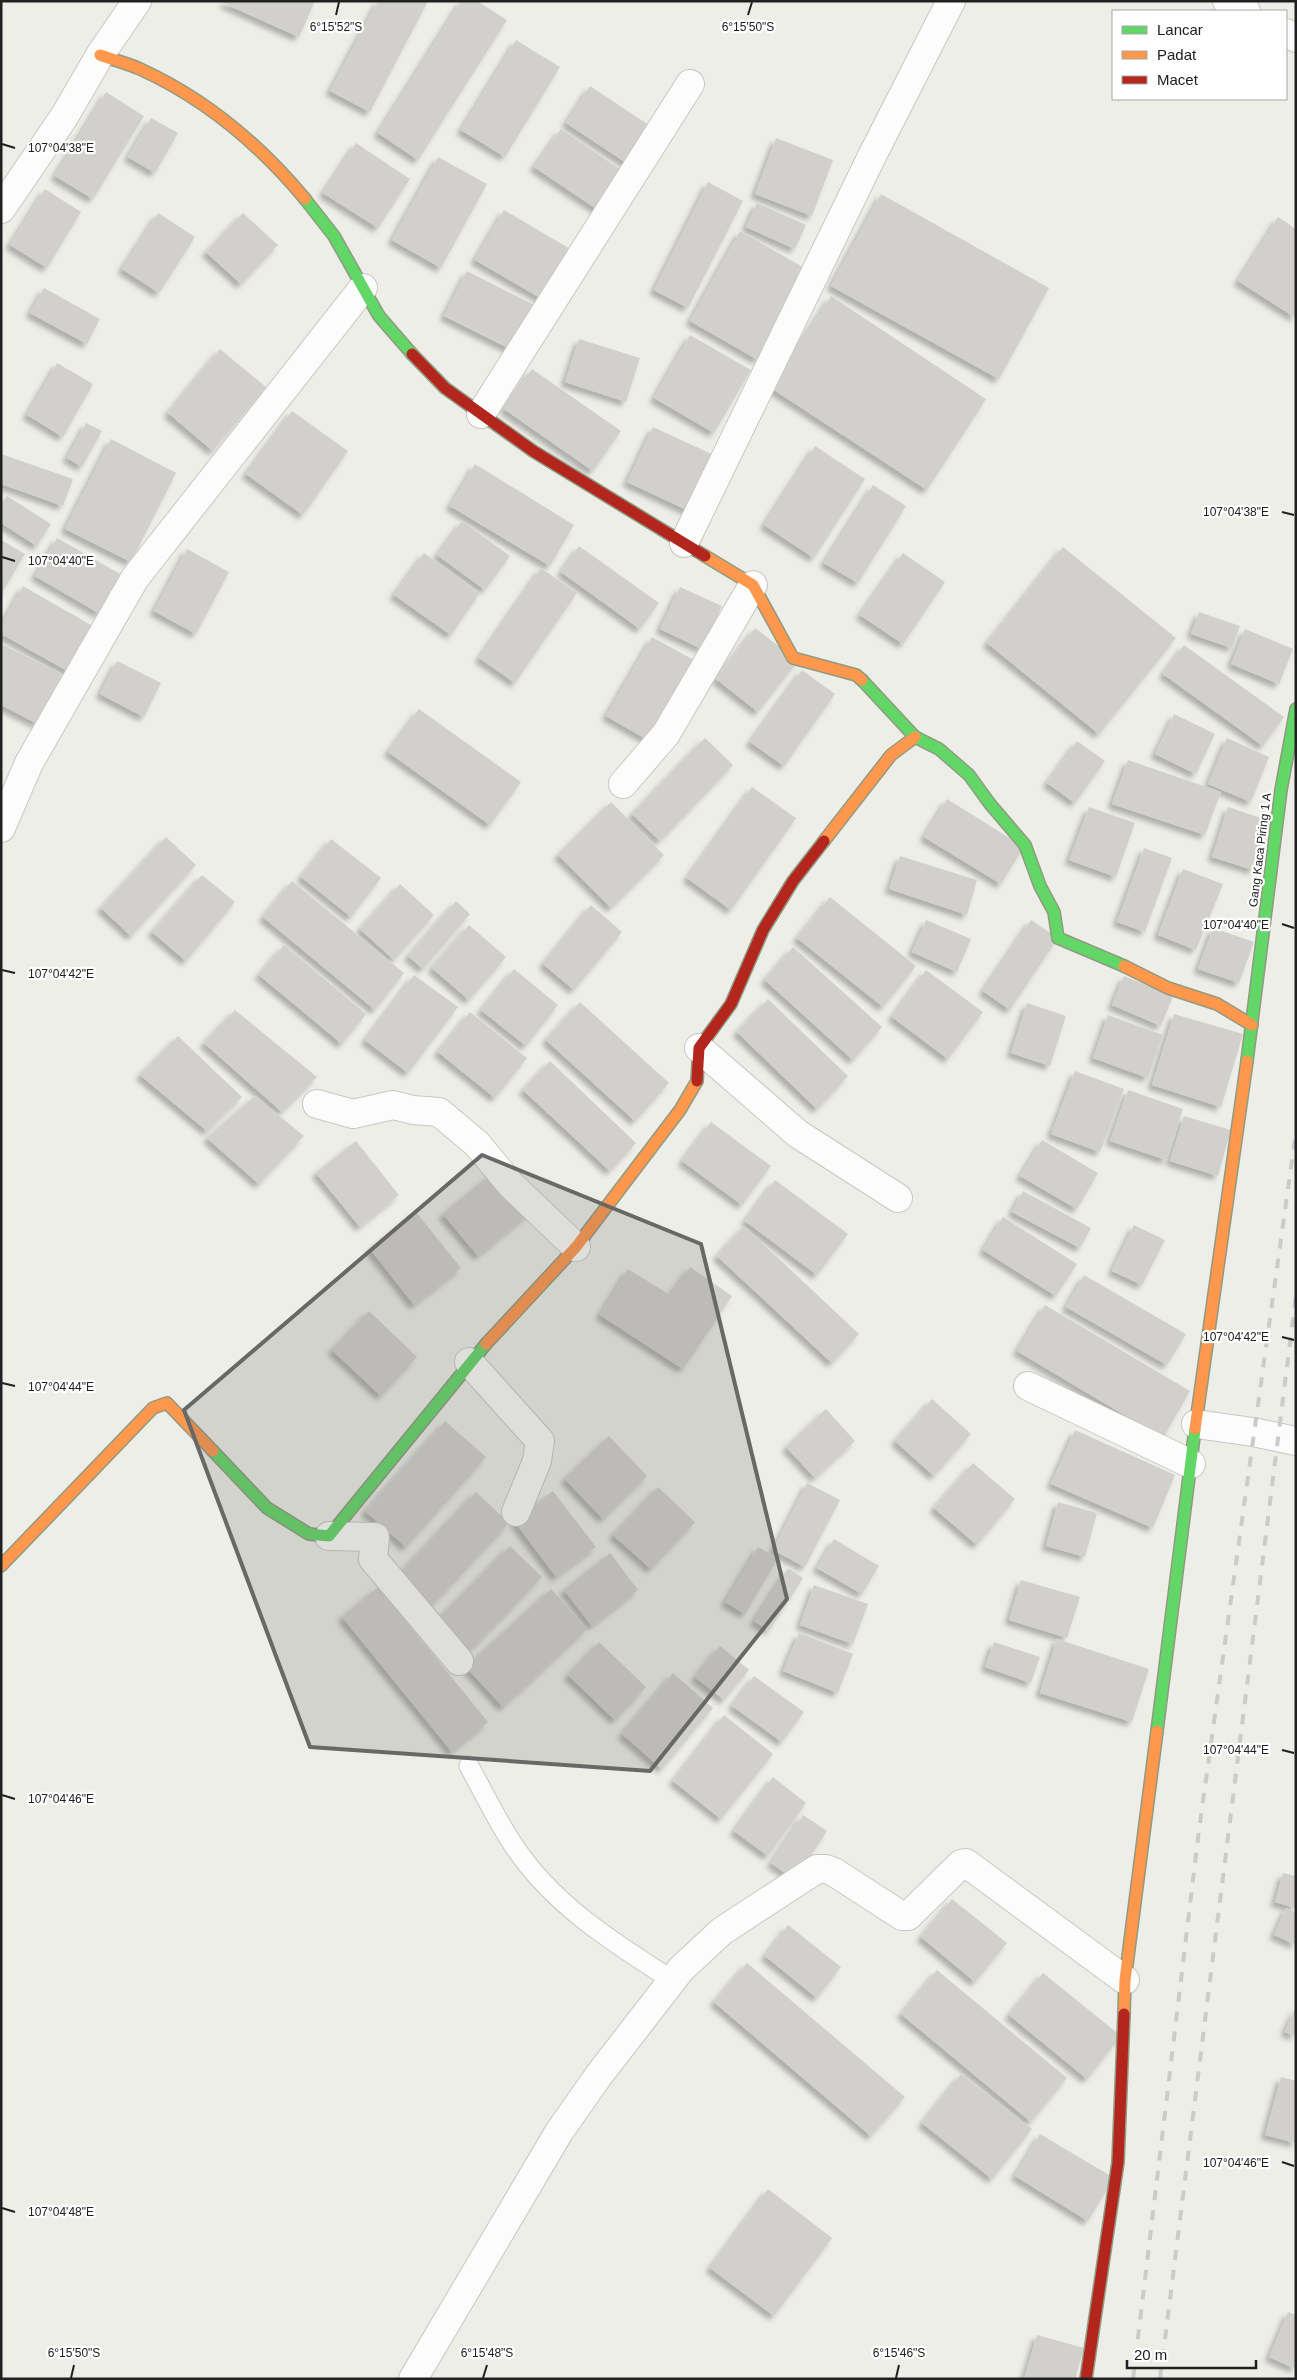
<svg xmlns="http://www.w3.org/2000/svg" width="1297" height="2380" font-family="Arial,sans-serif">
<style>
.building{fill:#d1d0cc;filter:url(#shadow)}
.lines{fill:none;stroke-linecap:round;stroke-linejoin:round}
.lane-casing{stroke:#c7c7c5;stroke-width:21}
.street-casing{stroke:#c7c7c5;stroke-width:30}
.fast-casing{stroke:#909a80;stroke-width:14}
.slow-casing{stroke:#909a80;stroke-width:14}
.jam-casing{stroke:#909a80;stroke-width:14}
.lane{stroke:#fcfcfc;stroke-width:19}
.street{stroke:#fcfcfc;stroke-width:28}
.fast{stroke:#63d668;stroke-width:11}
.slow{stroke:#ff974d;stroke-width:11}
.jam{stroke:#b3261e;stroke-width:11}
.rail{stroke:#cbcbca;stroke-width:4;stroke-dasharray:10 10;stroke-linecap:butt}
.marked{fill:#686866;fill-opacity:0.2;stroke:#686866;stroke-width:4;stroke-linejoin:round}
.ticks{fill:none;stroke:#202020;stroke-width:2}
.labels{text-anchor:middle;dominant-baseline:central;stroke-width:4.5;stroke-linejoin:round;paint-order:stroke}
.street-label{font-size:12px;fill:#202020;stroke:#fff}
.ticks-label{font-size:12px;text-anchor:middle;fill:#202020;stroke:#fff;stroke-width:4.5;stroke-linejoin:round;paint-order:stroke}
</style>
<defs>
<filter id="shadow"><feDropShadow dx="-4.5" dy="4.5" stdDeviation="2.5" flood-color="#0004"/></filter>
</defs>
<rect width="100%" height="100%" fill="#eeeee9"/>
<path class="building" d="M 224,1 L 315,1 L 299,37 L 223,3 Z
M 378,1 L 428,1 L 370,112 L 330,91 Z
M 461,1 L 477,1 L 507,20 L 418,160 L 378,133 Z
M 516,40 L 560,67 L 505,157 L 461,130 Z
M 590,86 L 655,129 L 631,166 L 566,123 Z
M 106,92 L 144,116 L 93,199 L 55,176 Z
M 151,118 L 178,133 L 155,173 L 128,157 Z
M 561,129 L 627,174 L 601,212 L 534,167 Z
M 776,138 L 833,160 L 812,216 L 755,194 Z
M 356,143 L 410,179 L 378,228 L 323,193 Z
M 438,157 L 487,184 L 441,268 L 392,240 Z
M 708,182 L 743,201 L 688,308 L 654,290 Z
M 45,189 L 81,212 L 47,268 L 10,245 Z
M 881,194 L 1049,288 L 999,379 L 831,286 Z
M 757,203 L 806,225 L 795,249 L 746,227 Z
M 504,210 L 572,250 L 544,300 L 475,260 Z
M 158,213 L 195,237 L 159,293 L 122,269 Z
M 243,213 L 278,245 L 241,284 L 206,252 Z
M 1278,217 L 1296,229 L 1296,318 L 1238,281 Z
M 740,231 L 808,270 L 758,360 L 690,321 Z
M 467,271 L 536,306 L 514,351 L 444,316 Z
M 44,288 L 100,319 L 87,344 L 30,313 Z
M 831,296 L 986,399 L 927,490 L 771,388 Z
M 690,335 L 751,370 L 714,433 L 654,398 Z
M 579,339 L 640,358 L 626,402 L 565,382 Z
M 220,349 L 266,387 L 213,451 L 168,413 Z
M 57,363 L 93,384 L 63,437 L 27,415 Z
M 532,369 L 621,431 L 593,471 L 504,409 Z
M 292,411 L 348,451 L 303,515 L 246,474 Z
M 86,423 L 102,431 L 82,467 L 67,458 Z
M 653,427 L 718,457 L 693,513 L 627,482 Z
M 111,439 L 176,473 L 131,562 L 65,529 Z
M 815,446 L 865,479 L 814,558 L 764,525 Z
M 1,454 L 73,479 L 63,506 L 1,484 Z
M 475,464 L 574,525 L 550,566 L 450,506 Z
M 873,485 L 906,506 L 858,583 L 824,563 Z
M 7,496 L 51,524 L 37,546 L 1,523 L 1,505 Z
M 462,521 L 510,556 L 485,590 L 437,555 Z
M 57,538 L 122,575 L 100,614 L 35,576 Z
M 1,540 L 25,554 L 1,594 Z
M 579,546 L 659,603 L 640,629 L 561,572 Z
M 1063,547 L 1176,638 L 1099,734 L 987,643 Z
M 187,549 L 229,572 L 196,634 L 154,611 Z
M 424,553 L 480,593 L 451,635 L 394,595 Z
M 903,553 L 945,582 L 903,644 L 860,615 Z
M 541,568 L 577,593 L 515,683 L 479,658 Z
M 23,586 L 98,629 L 73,674 L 1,634 L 1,626 Z
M 680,587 L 722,606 L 702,649 L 660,629 Z
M 1199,612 L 1240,626 L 1232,648 L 1191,634 Z
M 755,628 L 798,661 L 758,712 L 716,679 Z
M 1245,629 L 1293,649 L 1279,684 L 1231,664 Z
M 652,637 L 694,660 L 648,740 L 606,716 Z
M 1,644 L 62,674 L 38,724 L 1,705 Z
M 1184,645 L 1284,717 L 1263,746 L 1163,674 Z
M 117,661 L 161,683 L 144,717 L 100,694 Z
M 802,670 L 835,694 L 784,766 L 750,742 Z
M 419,709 L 521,782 L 490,825 L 388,752 Z
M 1174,714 L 1215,734 L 1196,774 L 1155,754 Z
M 705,738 L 733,765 L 660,841 L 632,814 Z
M 1227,738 L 1269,757 L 1251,802 L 1208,784 Z
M 1077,741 L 1105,761 L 1075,803 L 1047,783 Z
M 1128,760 L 1221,792 L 1205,835 L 1112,804 Z
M 752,787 L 796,818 L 731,910 L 687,878 Z
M 947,799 L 1024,847 L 1001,884 L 924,837 Z
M 611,802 L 664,855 L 611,908 L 558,855 Z
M 1089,807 L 1135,823 L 1116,877 L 1069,860 Z
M 1228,807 L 1270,821 L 1253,870 L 1212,857 Z
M 166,837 L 196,865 L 131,936 L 101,908 Z
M 331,839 L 381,878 L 351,917 L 301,877 Z
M 1144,848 L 1172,858 L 1145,932 L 1117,922 Z
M 900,856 L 977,880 L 967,915 L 889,889 Z
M 1183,869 L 1223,884 L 1196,950 L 1158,935 Z
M 202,875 L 235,902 L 186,961 L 152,932 Z
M 292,881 L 404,973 L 375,1010 L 263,917 Z
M 400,884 L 434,915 L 394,960 L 360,929 Z
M 830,897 L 916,966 L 883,1007 L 797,938 Z
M 456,901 L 470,914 L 423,969 L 408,956 Z
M 591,905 L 622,932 L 574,990 L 543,964 Z
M 926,920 L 971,939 L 957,972 L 912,952 Z
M 1031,920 L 1058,938 L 1010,1010 L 983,991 Z
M 469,925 L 506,957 L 469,1000 L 432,968 Z
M 1213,928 L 1254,942 L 1239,983 L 1198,969 Z
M 284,945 L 366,1014 L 342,1044 L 259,975 Z
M 793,947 L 882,1027 L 853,1060 L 765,980 Z
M 514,969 L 558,1005 L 526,1046 L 481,1010 Z
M 926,970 L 983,1012 L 948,1059 L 892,1017 Z
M 414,975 L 458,1007 L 408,1073 L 365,1040 Z
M 1124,976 L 1173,996 L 1161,1026 L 1112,1005 Z
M 768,999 L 848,1076 L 817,1109 L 737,1032 Z
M 580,1002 L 669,1083 L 635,1121 L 546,1040 Z
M 1027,1003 L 1066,1016 L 1050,1066 L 1011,1053 Z
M 235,1010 L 317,1077 L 282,1112 L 204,1043 Z
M 470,1012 L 527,1058 L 495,1098 L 438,1052 Z
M 1174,1014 L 1243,1034 L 1221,1107 L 1152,1085 Z
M 1108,1015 L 1163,1035 L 1148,1078 L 1093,1058 Z
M 178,1036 L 242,1097 L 207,1131 L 140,1075 Z
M 550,1061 L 636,1143 L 610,1171 L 523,1090 Z
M 1075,1071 L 1124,1089 L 1100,1152 L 1051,1134 Z
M 1128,1090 L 1183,1109 L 1166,1160 L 1110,1141 Z
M 255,1096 L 304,1136 L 259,1184 L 207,1138 Z
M 1184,1116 L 1231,1130 L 1218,1176 L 1170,1161 Z
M 711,1122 L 771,1166 L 742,1205 L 682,1161 Z
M 1042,1140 L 1098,1173 L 1077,1209 L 1020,1176 Z
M 356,1141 L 399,1195 L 360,1227 L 316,1173 Z
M 495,1171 L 529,1214 L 478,1256 L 443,1214 Z
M 775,1180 L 848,1234 L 817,1275 L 745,1221 Z
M 1023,1191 L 1091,1228 L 1080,1248 L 1012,1212 Z
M 416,1212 L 461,1268 L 414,1305 L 370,1249 Z
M 1003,1217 L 1077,1264 L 1056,1296 L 983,1250 Z
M 1134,1225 L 1165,1240 L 1142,1285 L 1112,1271 Z
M 744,1226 L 859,1334 L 832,1363 L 717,1256 Z
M 690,1267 L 732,1296 L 683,1369 L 600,1315 L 628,1269 L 670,1295 Z
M 1084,1275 L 1186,1334 L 1167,1365 L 1066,1307 Z
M 1045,1305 L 1190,1391 L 1163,1438 L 1017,1351 Z
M 369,1311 L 417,1357 L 381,1396 L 332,1350 Z
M 932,1399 L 971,1434 L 934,1476 L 895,1441 Z
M 826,1409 L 855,1441 L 815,1478 L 786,1447 Z
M 445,1421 L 486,1457 L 406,1547 L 365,1511 Z
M 1075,1430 L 1175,1475 L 1153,1528 L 1051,1484 Z
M 609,1436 L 647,1476 L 603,1519 L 565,1479 Z
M 973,1463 L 1015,1499 L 977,1545 L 934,1508 Z
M 807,1483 L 840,1500 L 805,1567 L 773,1550 Z
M 658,1487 L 695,1522 L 651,1569 L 613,1535 Z
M 553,1491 L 596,1547 L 556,1577 L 514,1521 Z
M 476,1492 L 509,1523 L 431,1607 L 398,1575 Z
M 1058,1502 L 1097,1513 L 1085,1557 L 1046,1546 Z
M 834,1539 L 879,1566 L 862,1594 L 817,1568 Z
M 510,1546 L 542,1577 L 468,1653 L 436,1621 Z
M 758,1547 L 778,1558 L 745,1614 L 725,1602 Z
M 610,1553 L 638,1590 L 592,1626 L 564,1590 Z
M 788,1568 L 803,1578 L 769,1631 L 754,1621 Z
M 1021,1580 L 1080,1597 L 1067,1638 L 1009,1620 Z
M 814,1585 L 868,1604 L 853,1644 L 800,1625 Z
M 378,1587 L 488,1722 L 452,1752 L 342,1617 Z
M 551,1589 L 587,1629 L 503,1707 L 466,1667 Z
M 799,1633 L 853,1654 L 838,1693 L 783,1671 Z
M 1057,1639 L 1149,1669 L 1132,1722 L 1040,1693 Z
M 599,1642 L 646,1687 L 615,1720 L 568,1675 Z
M 994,1642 L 1040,1657 L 1031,1683 L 985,1667 Z
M 720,1646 L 749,1670 L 724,1700 L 695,1677 Z
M 673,1673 L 713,1708 L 662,1769 L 622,1734 Z
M 754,1676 L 804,1712 L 782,1742 L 732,1706 Z
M 724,1715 L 773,1754 L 721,1819 L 673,1781 Z
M 773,1777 L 806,1803 L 768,1856 L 734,1831 Z
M 803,1815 L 827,1831 L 795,1880 L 771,1863 Z
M 1283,1873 L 1296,1876 L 1296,1908 L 1275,1902 Z
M 952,1899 L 1007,1943 L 975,1982 L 921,1937 Z
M 1286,1908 L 1296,1913 L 1296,1945 L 1274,1935 Z
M 788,1925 L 841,1967 L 817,1998 L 765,1956 Z
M 747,1963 L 905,2097 L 871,2136 L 714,2002 Z
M 937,1970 L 1067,2078 L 1031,2122 L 901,2014 Z
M 1043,1973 L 1121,2036 L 1087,2079 L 1009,2015 Z
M 1296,2006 L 1296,2036 L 1285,2032 Z
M 961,2074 L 1032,2129 L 992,2179 L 922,2123 Z
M 1281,2077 L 1296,2081 L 1296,2143 L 1265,2135 Z
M 1040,2134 L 1114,2178 L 1088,2221 L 1015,2176 Z
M 768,2189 L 832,2238 L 774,2316 L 710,2268 Z
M 1288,2312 L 1296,2315 L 1296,2369 L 1269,2357 Z
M 1037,2335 L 1084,2348 L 1075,2379 L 1024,2379 Z"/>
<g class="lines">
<defs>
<path id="lane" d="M 469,1766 C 484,1793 497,1821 514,1846 C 553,1905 614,1943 672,1980"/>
<path id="street" d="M 1227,1 L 1246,11
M 1286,33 L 1296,38
M 1,209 L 64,117 L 100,55 L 137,1
M 481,414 L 690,84
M 684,543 L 871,158 L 951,1
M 623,784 L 666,734 L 753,585
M 1,828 L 29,763 L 135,578 L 363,288
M 699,1048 L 798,1134 L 898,1198
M 317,1104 L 353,1114 L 393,1105 L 413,1110 L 439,1112 L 477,1144 L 511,1185 L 576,1247
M 469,1362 L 540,1441 L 537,1461 L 516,1512
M 1028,1386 L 1191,1464
M 1196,1424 L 1253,1432 L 1296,1441
M 329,1536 L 375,1537 L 373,1559 L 459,1661
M 413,2379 L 559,2132 L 599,2075 L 681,1969 L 722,1931 L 817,1869 L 826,1869 L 834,1872 L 902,1916 L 908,1916 L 961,1864 L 966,1863 L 1125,1980"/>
<path id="fast" d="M 305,199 L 334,236 L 379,316 L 412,354
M 862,680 L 915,737 L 939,749 L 969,775 L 990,804 L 1025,845 L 1040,886 L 1054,912 L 1058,938 L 1124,966
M 1247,1061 L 1281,790 L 1296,709
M 213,1451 L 267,1508 L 309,1534 L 329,1536 L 486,1344
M 1157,1731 L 1195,1429"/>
<path id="slow" d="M 100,55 C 113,60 127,63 140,69 C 204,98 260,145 305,199
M 705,556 L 753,585 L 793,658 L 856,675 L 862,680
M 824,841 L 891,755 L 915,737
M 1124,966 L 1168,988 L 1217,1004 L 1252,1025
M 486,1344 L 576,1247 L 680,1110 L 697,1081
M 1195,1429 L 1247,1061
M 1,1566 L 153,1408 L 167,1403 L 213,1451
M 1124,2014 L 1125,1980 L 1157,1731"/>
<path id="jam" d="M 412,354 L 445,388 L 533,451 L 705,556
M 697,1081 L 699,1048 L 731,1004 L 763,930 L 793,881 L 824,841
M 1086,2379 L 1118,2162 L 1124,2014"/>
</defs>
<use href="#lane" class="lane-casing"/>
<use href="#street" class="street-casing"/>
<use href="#fast" class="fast-casing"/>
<use href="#slow" class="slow-casing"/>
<use href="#jam" class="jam-casing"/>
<use href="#lane" class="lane"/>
<use href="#street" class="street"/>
<use href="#fast" class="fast"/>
<use href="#slow" class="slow"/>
<use href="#jam" class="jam"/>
<path class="rail" d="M 1133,2379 L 1199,1830 L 1296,1131
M 1160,2379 L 1296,1295"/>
</g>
<path class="marked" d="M 482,1155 L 701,1244 L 787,1599 L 650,1771 L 310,1747 L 184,1410 Z"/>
<path class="ticks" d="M 336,15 L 339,2M 748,15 L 752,2M 2,144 L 15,148M 1282,512 L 1294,515M 2,557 L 15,561M 1282,924 L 1294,928M 2,970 L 15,973M 1282,1337 L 1294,1340M 2,1383 L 15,1386M 1282,1750 L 1294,1753M 2,1795 L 15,1799M 1282,2162 L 1294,2166M 2,2208 L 15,2212M 71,2378 L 74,2365M 483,2378 L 487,2365M 896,2378 L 899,2365"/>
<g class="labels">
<g class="street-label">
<text transform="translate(1260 850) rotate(-83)">Gang Kaca Piring 1 A</text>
</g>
</g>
<g class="ticks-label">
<text x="336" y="31">6°15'52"S</text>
<text x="748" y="31">6°15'50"S</text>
<text x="61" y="152">107°04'38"E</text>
<text x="1236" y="516">107°04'38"E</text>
<text x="61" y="565">107°04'40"E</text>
<text x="1236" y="929">107°04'40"E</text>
<text x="61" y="978">107°04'42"E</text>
<text x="1236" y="1341">107°04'42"E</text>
<text x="61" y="1391">107°04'44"E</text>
<text x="1236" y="1754">107°04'44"E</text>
<text x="61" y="1803">107°04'46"E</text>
<text x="1236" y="2167">107°04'46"E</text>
<text x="61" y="2216">107°04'48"E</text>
<text x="74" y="2357">6°15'50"S</text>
<text x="487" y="2357">6°15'48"S</text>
<text x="899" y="2357">6°15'46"S</text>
</g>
<rect width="1297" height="2380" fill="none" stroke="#202020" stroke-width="5"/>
<rect x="1112" y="10" width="175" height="90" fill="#ffffff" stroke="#a6a6a6"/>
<rect x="1122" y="26" width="25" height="8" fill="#63d668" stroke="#a6a6a6"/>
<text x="1157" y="35" font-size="15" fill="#202020">Lancar</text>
<rect x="1122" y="51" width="25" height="8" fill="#ff974d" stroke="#a6a6a6"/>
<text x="1157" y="60" font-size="15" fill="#202020">Padat</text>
<rect x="1122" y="76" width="25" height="8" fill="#b3261e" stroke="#a6a6a6"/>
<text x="1157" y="85" font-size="15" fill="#202020">Macet</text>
<path d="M1127 2360v8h129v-8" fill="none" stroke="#202020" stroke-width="2.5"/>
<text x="1134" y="2360" font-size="15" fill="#202020" stroke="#ffffff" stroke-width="4" paint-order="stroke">20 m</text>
</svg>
